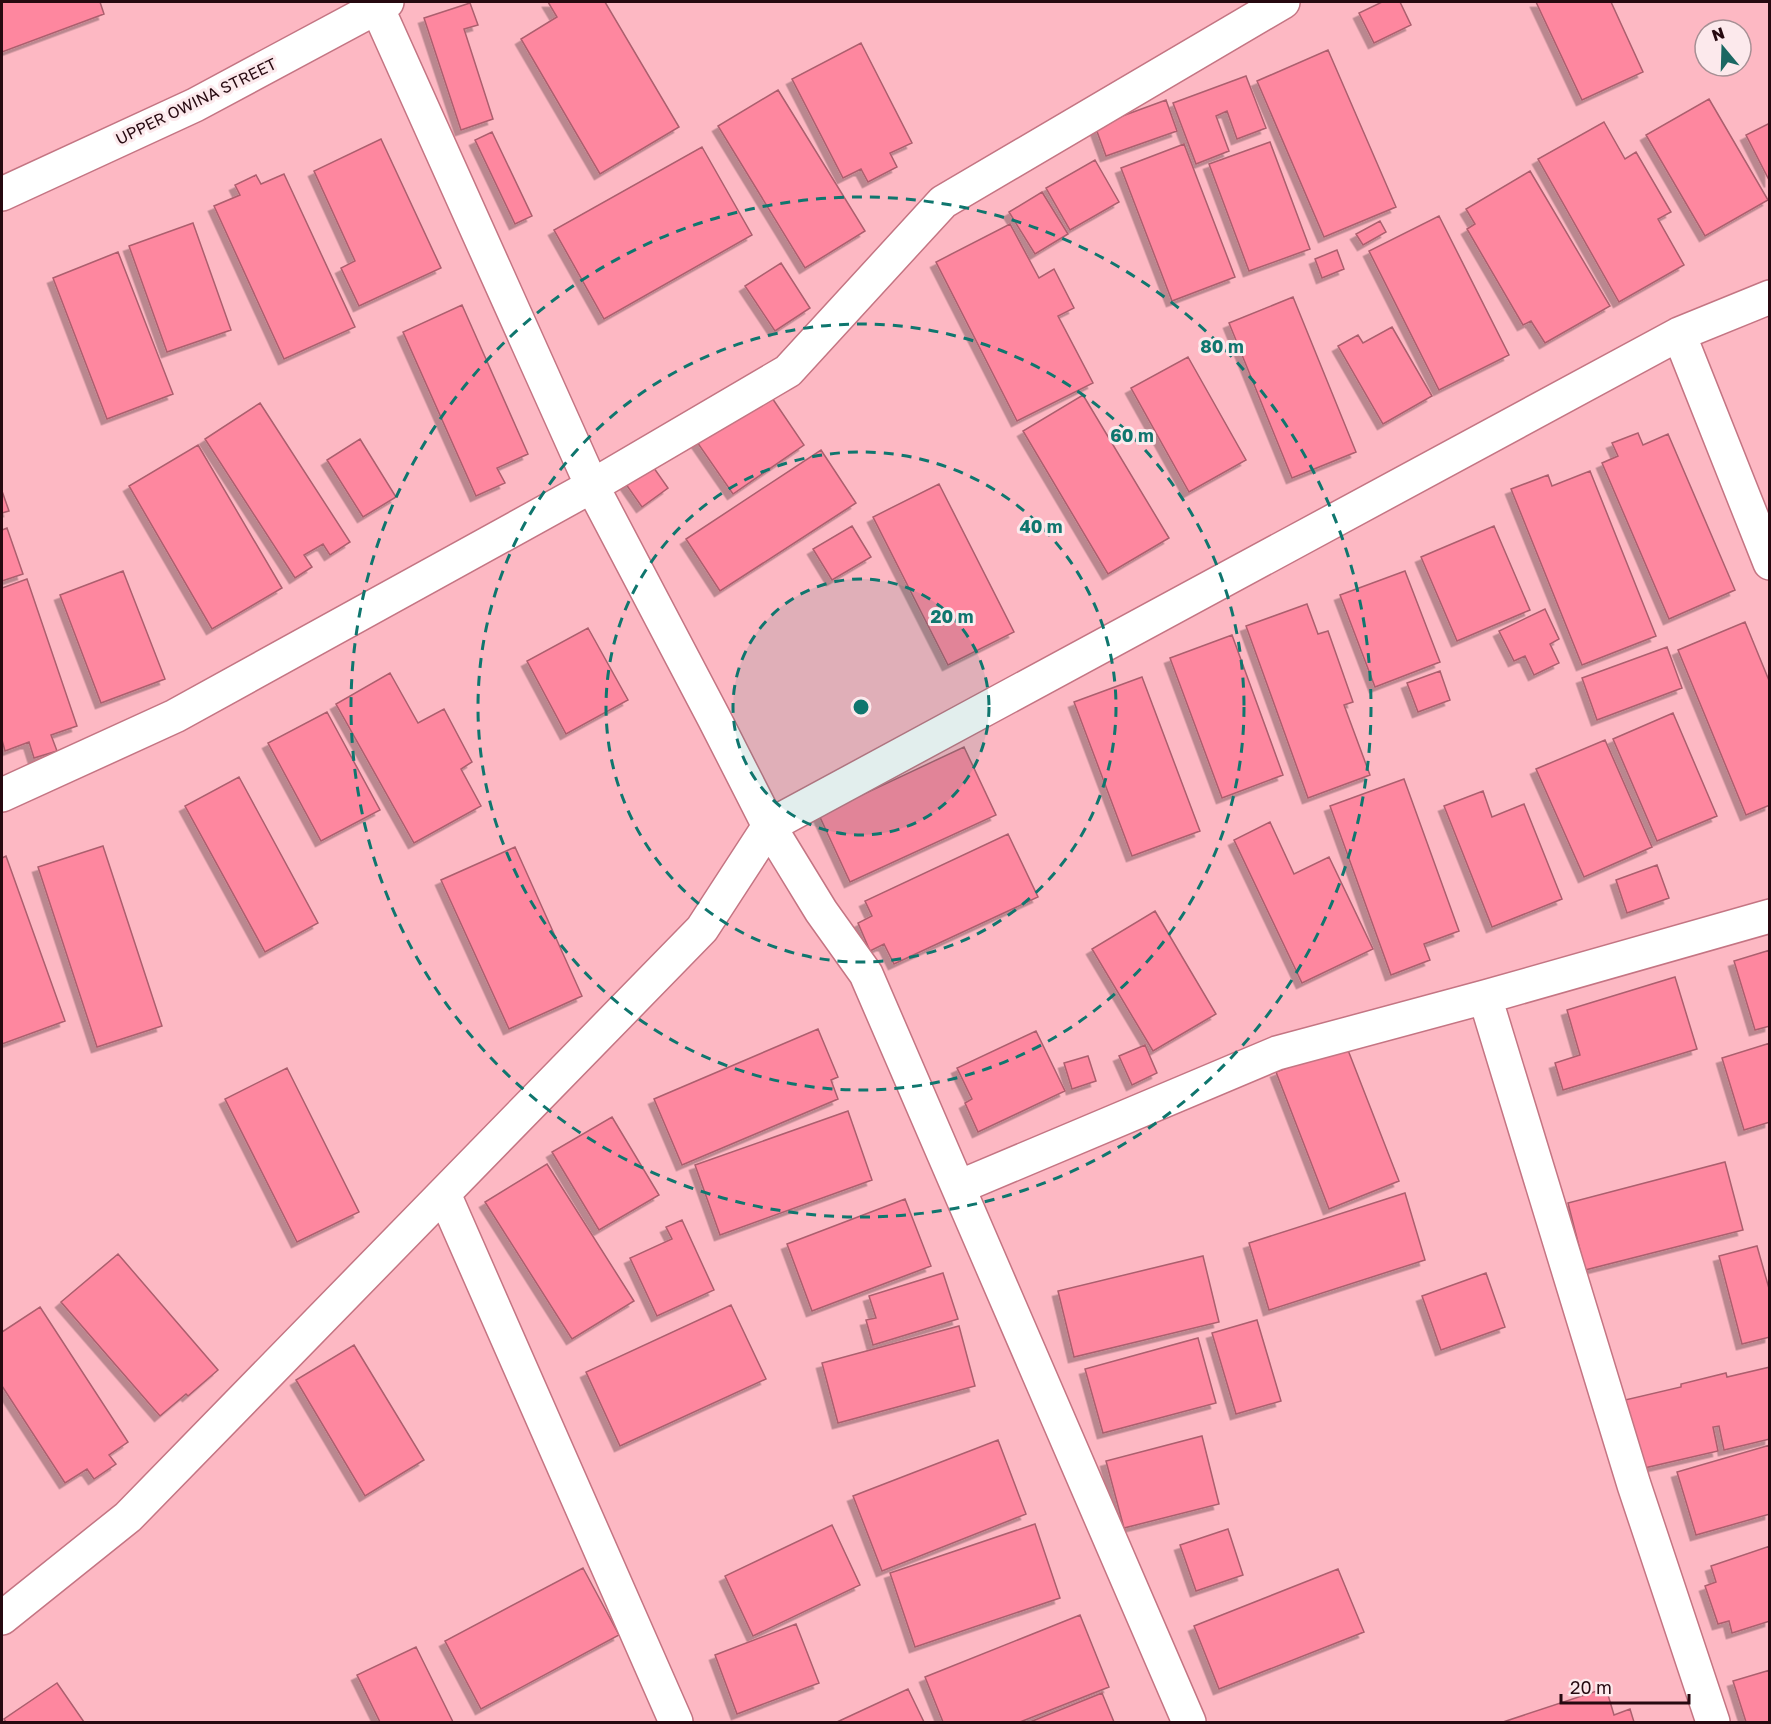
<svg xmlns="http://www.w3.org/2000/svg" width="1771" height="1724" font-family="'Golos Text',sans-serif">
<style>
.building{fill:#fe879f;stroke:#ac5f6e;stroke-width:1.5;filter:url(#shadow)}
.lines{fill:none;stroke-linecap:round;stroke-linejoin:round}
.minor-casing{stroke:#c47583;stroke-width:36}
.minor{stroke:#fff;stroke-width:33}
.ring{fill:none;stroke:#0f766e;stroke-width:3;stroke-dasharray:10 8}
.labels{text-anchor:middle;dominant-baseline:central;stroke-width:6;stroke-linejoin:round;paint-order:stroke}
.street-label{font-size:16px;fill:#260910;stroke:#fce9ec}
.centre{fill:#0f766e;stroke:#fce9ec;stroke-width:3}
.ring-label{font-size:18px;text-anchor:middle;font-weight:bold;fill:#0f766e;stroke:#fce9ec;stroke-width:6;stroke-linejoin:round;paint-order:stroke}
</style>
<defs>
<filter id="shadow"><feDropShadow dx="-5.5" dy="5.5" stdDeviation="0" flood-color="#0004"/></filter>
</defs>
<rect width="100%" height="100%" fill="#fdb8c3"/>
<path class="building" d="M 2,2 L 100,2 L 104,14 L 2,52 Z
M 548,2 L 605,2 L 679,127 L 600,174 L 521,39 L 557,17 Z
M 1382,2 L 1400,2 L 1411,25 L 1374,43 L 1359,13 Z
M 1536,2 L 1611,2 L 1643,72 L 1582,100 Z
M 470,3 L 478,25 L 464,29 L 493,119 L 461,130 L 424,18 Z
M 861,43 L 912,143 L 890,153 L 897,167 L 868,182 L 861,169 L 843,178 L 792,79 Z
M 1328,50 L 1396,207 L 1324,237 L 1257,81 Z
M 1246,76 L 1266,128 L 1237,139 L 1227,111 L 1216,116 L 1229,151 L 1196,164 L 1173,103 Z
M 778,90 L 865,231 L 805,268 L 718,126 Z
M 1709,99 L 1768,200 L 1705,236 L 1646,135 Z
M 1166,100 L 1177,131 L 1106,156 L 1095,126 Z
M 1604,122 L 1625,159 L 1636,152 L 1671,212 L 1658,219 L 1684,265 L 1619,302 L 1538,159 Z
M 1770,123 L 1770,182 L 1746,135 Z
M 492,132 L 532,216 L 515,224 L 475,140 Z
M 381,139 L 441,268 L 359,306 L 341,268 L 355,261 L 314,171 Z
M 1270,142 L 1310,249 L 1249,271 L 1209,164 Z
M 1184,144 L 1235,277 L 1172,301 L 1121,168 Z
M 702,147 L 752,235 L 604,319 L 554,230 Z
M 1095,160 L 1119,202 L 1070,230 L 1046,188 Z
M 1530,171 L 1610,306 L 1545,343 L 1531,321 L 1523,325 L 1467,229 L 1475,224 L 1466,209 Z
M 284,174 L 355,327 L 284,359 L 214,206 L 240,195 L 235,185 L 256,175 L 261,184 Z
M 1042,192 L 1068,234 L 1035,254 L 1009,212 Z
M 1439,216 L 1509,355 L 1439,390 L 1369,251 Z
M 1380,221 L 1386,232 L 1363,245 L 1356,234 Z
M 193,223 L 231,330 L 167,352 L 129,246 Z
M 1010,224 L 1039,278 L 1054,269 L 1074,308 L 1058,316 L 1093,383 L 1017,421 L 936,262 Z
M 1337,250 L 1344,269 L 1322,278 L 1315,259 Z
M 118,252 L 173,394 L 107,419 L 53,278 Z
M 781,263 L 810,308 L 775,331 L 745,286 Z
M 1293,297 L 1356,452 L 1292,478 L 1229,323 Z
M 462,305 L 528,454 L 497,468 L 505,483 L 476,496 L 403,332 Z
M 1392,327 L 1432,396 L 1383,424 L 1338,346 L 1358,335 L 1363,343 Z
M 1188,357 L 1246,460 L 1189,492 L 1131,388 Z
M 768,392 L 804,445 L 733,494 L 697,442 Z
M 1083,395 L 1169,538 L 1108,574 L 1023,431 Z
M 260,403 L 350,542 L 330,555 L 323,544 L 304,555 L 312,567 L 295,578 L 205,439 Z
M 1638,433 L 1643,445 L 1668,434 L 1735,590 L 1669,619 L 1602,463 L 1618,456 L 1612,443 Z
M 360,439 L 396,497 L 363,517 L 327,460 Z
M 198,445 L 282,588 L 212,629 L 129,486 Z
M 821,450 L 856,503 L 720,591 L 686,539 Z
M 649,461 L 668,488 L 642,507 L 623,480 Z
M 1590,471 L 1656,636 L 1582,665 L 1511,489 L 1548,475 L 1552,486 Z
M 939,484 L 1014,632 L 948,665 L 873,517 Z
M 2,491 L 9,511 L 2,513 Z
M 852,526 L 871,557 L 832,580 L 813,549 Z
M 1494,526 L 1530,610 L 1457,641 L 1421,557 Z
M 7,528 L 23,574 L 2,581 L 2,530 Z
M 123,571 L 165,679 L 101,703 L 60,595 Z
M 1405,571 L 1440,662 L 1375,687 L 1340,595 Z
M 27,579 L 77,726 L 51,735 L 57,751 L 34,758 L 29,742 L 5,751 L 2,740 L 2,588 Z
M 1307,604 L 1318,634 L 1328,631 L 1353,702 L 1344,705 L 1370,775 L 1308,798 L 1246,626 Z
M 1545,609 L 1559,639 L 1550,644 L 1559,663 L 1534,675 L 1525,656 L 1514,661 L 1499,631 Z
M 1745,622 L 1770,683 L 1770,805 L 1746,815 L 1678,650 Z
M 588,628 L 628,700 L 566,734 L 527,661 Z
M 1232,635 L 1283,775 L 1222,798 L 1170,658 Z
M 1667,647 L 1682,688 L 1597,720 L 1582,678 Z
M 1440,671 L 1450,700 L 1418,712 L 1407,683 Z
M 390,673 L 418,723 L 444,709 L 472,762 L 461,769 L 481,806 L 414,843 L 336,704 Z
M 1142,677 L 1200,831 L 1132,856 L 1074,702 Z
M 327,712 L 380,810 L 321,841 L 268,743 Z
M 1673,713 L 1717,816 L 1657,841 L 1613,739 Z
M 1605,740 L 1652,847 L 1584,877 L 1536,769 Z
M 964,747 L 996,815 L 850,882 L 819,815 Z
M 239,777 L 318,923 L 265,952 L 185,806 Z
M 1404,779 L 1459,931 L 1424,944 L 1430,960 L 1391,975 L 1330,806 Z
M 1483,791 L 1492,817 L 1524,804 L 1562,899 L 1492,927 L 1444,806 Z
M 1270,822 L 1294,874 L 1329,857 L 1373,949 L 1302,983 L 1234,840 Z
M 1008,834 L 1038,897 L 894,964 L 884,944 L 870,951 L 858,923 L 872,916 L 865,901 Z
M 103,846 L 162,1026 L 97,1047 L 38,867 Z
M 515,847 L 582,996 L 509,1029 L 441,880 Z
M 6,856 L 65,1021 L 2,1044 L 2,858 Z
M 1657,865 L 1669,898 L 1627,913 L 1616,880 Z
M 1155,911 L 1216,1014 L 1153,1051 L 1092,949 Z
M 1770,950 L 1770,1026 L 1755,1030 L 1734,961 Z
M 1675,977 L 1697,1049 L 1563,1090 L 1555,1063 L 1580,1055 L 1567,1010 Z
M 818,1029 L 838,1077 L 831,1080 L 838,1099 L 682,1165 L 654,1099 Z
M 1036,1031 L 1065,1091 L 978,1132 L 965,1103 L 972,1099 L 957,1068 Z
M 1770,1043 L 1770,1122 L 1744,1130 L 1722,1058 Z
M 1145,1045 L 1157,1073 L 1132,1085 L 1119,1056 Z
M 1346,1045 L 1399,1181 L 1329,1209 L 1276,1072 Z
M 1088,1056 L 1096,1081 L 1072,1089 L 1064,1063 Z
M 287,1068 L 359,1212 L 297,1242 L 225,1099 Z
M 848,1111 L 872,1180 L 720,1235 L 695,1165 Z
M 612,1117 L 659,1195 L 599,1230 L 552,1152 Z
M 1725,1162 L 1743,1230 L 1585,1270 L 1568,1203 Z
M 547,1164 L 634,1301 L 572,1339 L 485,1202 Z
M 1405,1193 L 1425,1260 L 1269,1310 L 1249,1243 Z
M 905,1199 L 931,1266 L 812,1311 L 787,1244 Z
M 682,1220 L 714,1290 L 657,1316 L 630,1258 L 672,1239 L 666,1227 Z
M 1757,1246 L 1770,1292 L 1770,1337 L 1742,1344 L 1719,1256 Z
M 118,1254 L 218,1370 L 188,1396 L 186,1394 L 160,1416 L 61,1302 Z
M 1203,1256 L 1219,1322 L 1074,1357 L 1058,1291 Z
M 943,1273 L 958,1319 L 873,1345 L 866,1320 L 876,1318 L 869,1296 Z
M 1486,1273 L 1505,1327 L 1441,1350 L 1422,1296 Z
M 731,1305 L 766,1379 L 620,1446 L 586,1372 Z
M 40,1307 L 128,1442 L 109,1455 L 116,1464 L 94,1479 L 87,1469 L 65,1483 L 2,1386 L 2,1332 Z
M 1257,1320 L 1281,1401 L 1236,1414 L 1212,1333 Z
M 959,1326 L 975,1386 L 838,1423 L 822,1363 Z
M 1198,1338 L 1216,1403 L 1103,1433 L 1085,1369 Z
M 354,1345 L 424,1460 L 365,1496 L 296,1380 Z
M 1770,1367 L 1770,1439 L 1724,1450 L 1719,1426 L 1713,1427 L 1718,1451 L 1640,1469 L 1625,1400 L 1681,1387 L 1681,1384 L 1726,1373 L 1727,1377 Z
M 1202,1436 L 1219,1504 L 1124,1528 L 1106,1461 Z
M 998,1440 L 1026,1514 L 882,1571 L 853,1496 Z
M 1770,1445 L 1770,1514 L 1696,1535 L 1677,1472 Z
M 1035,1524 L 1060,1598 L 915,1647 L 890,1573 Z
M 832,1525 L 860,1585 L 753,1636 L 725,1576 Z
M 1228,1529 L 1243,1575 L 1196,1591 L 1180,1545 Z
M 1770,1546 L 1770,1621 L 1732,1633 L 1729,1621 L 1718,1624 L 1705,1586 L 1716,1582 L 1711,1566 Z
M 583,1568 L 619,1635 L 481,1709 L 445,1641 Z
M 1338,1569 L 1364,1632 L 1219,1689 L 1194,1626 Z
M 1080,1615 L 1109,1687 L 1020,1722 L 943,1722 L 925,1677 Z
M 796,1624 L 819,1683 L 737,1714 L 715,1655 Z
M 416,1647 L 453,1722 L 380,1722 L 357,1675 Z
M 1770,1670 L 1770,1722 L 1746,1722 L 1733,1681 Z
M 57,1683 L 84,1722 L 6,1722 L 4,1719 Z
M 1606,1688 L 1614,1715 L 1630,1709 L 1634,1722 L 1503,1722 Z
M 908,1689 L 924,1722 L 837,1722 Z
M 1102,1693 L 1114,1722 L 1030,1722 Z"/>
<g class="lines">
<defs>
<path id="minor" d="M 377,7 L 592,486 L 714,718 L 769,826 L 821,911 L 866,974 L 1189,1722
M 2,194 L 195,105 L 387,2
M 1679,334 L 1770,563
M 2,795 L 175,716 L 592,486 L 788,371 L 943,202 L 1283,2
M 1485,997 L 1634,1485 L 1713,1722
M 959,1187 L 1277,1053 L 1485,997 L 1770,916
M 444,1194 L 676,1722
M 2,1618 L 128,1517 L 702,929 L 769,826 L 1679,334 L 1770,297"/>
</defs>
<use href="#minor" class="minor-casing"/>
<use href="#minor" class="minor"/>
</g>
<circle cx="861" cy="707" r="128" fill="#0f766e" fill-opacity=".12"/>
<g class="ring">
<circle cx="861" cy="707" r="128"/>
<circle cx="861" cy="707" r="255"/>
<circle cx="861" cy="707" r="383"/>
<circle cx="861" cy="707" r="510"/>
</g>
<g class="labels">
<g class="street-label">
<text transform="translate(196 101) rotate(-26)">UPPER OWINA STREET</text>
</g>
</g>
<circle cx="861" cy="707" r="9" class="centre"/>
<g class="ring-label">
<text x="1222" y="353">80 m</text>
<text x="1132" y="442">60 m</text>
<text x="1041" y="533">40 m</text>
<text x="952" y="623">20 m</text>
</g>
<rect width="1771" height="1724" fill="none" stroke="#260910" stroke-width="6"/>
<g transform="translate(1723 48) rotate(341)"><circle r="28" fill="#fce9ec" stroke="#a68f94" stroke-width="1.5"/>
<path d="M0-4.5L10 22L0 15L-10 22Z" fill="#1b6762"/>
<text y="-9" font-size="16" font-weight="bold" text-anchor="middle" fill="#260910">N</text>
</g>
<path d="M1561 1694v9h128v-9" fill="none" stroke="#260910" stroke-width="3"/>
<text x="1570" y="1694" font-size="18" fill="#260910" stroke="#fce9ec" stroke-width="4.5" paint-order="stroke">20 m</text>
</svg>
